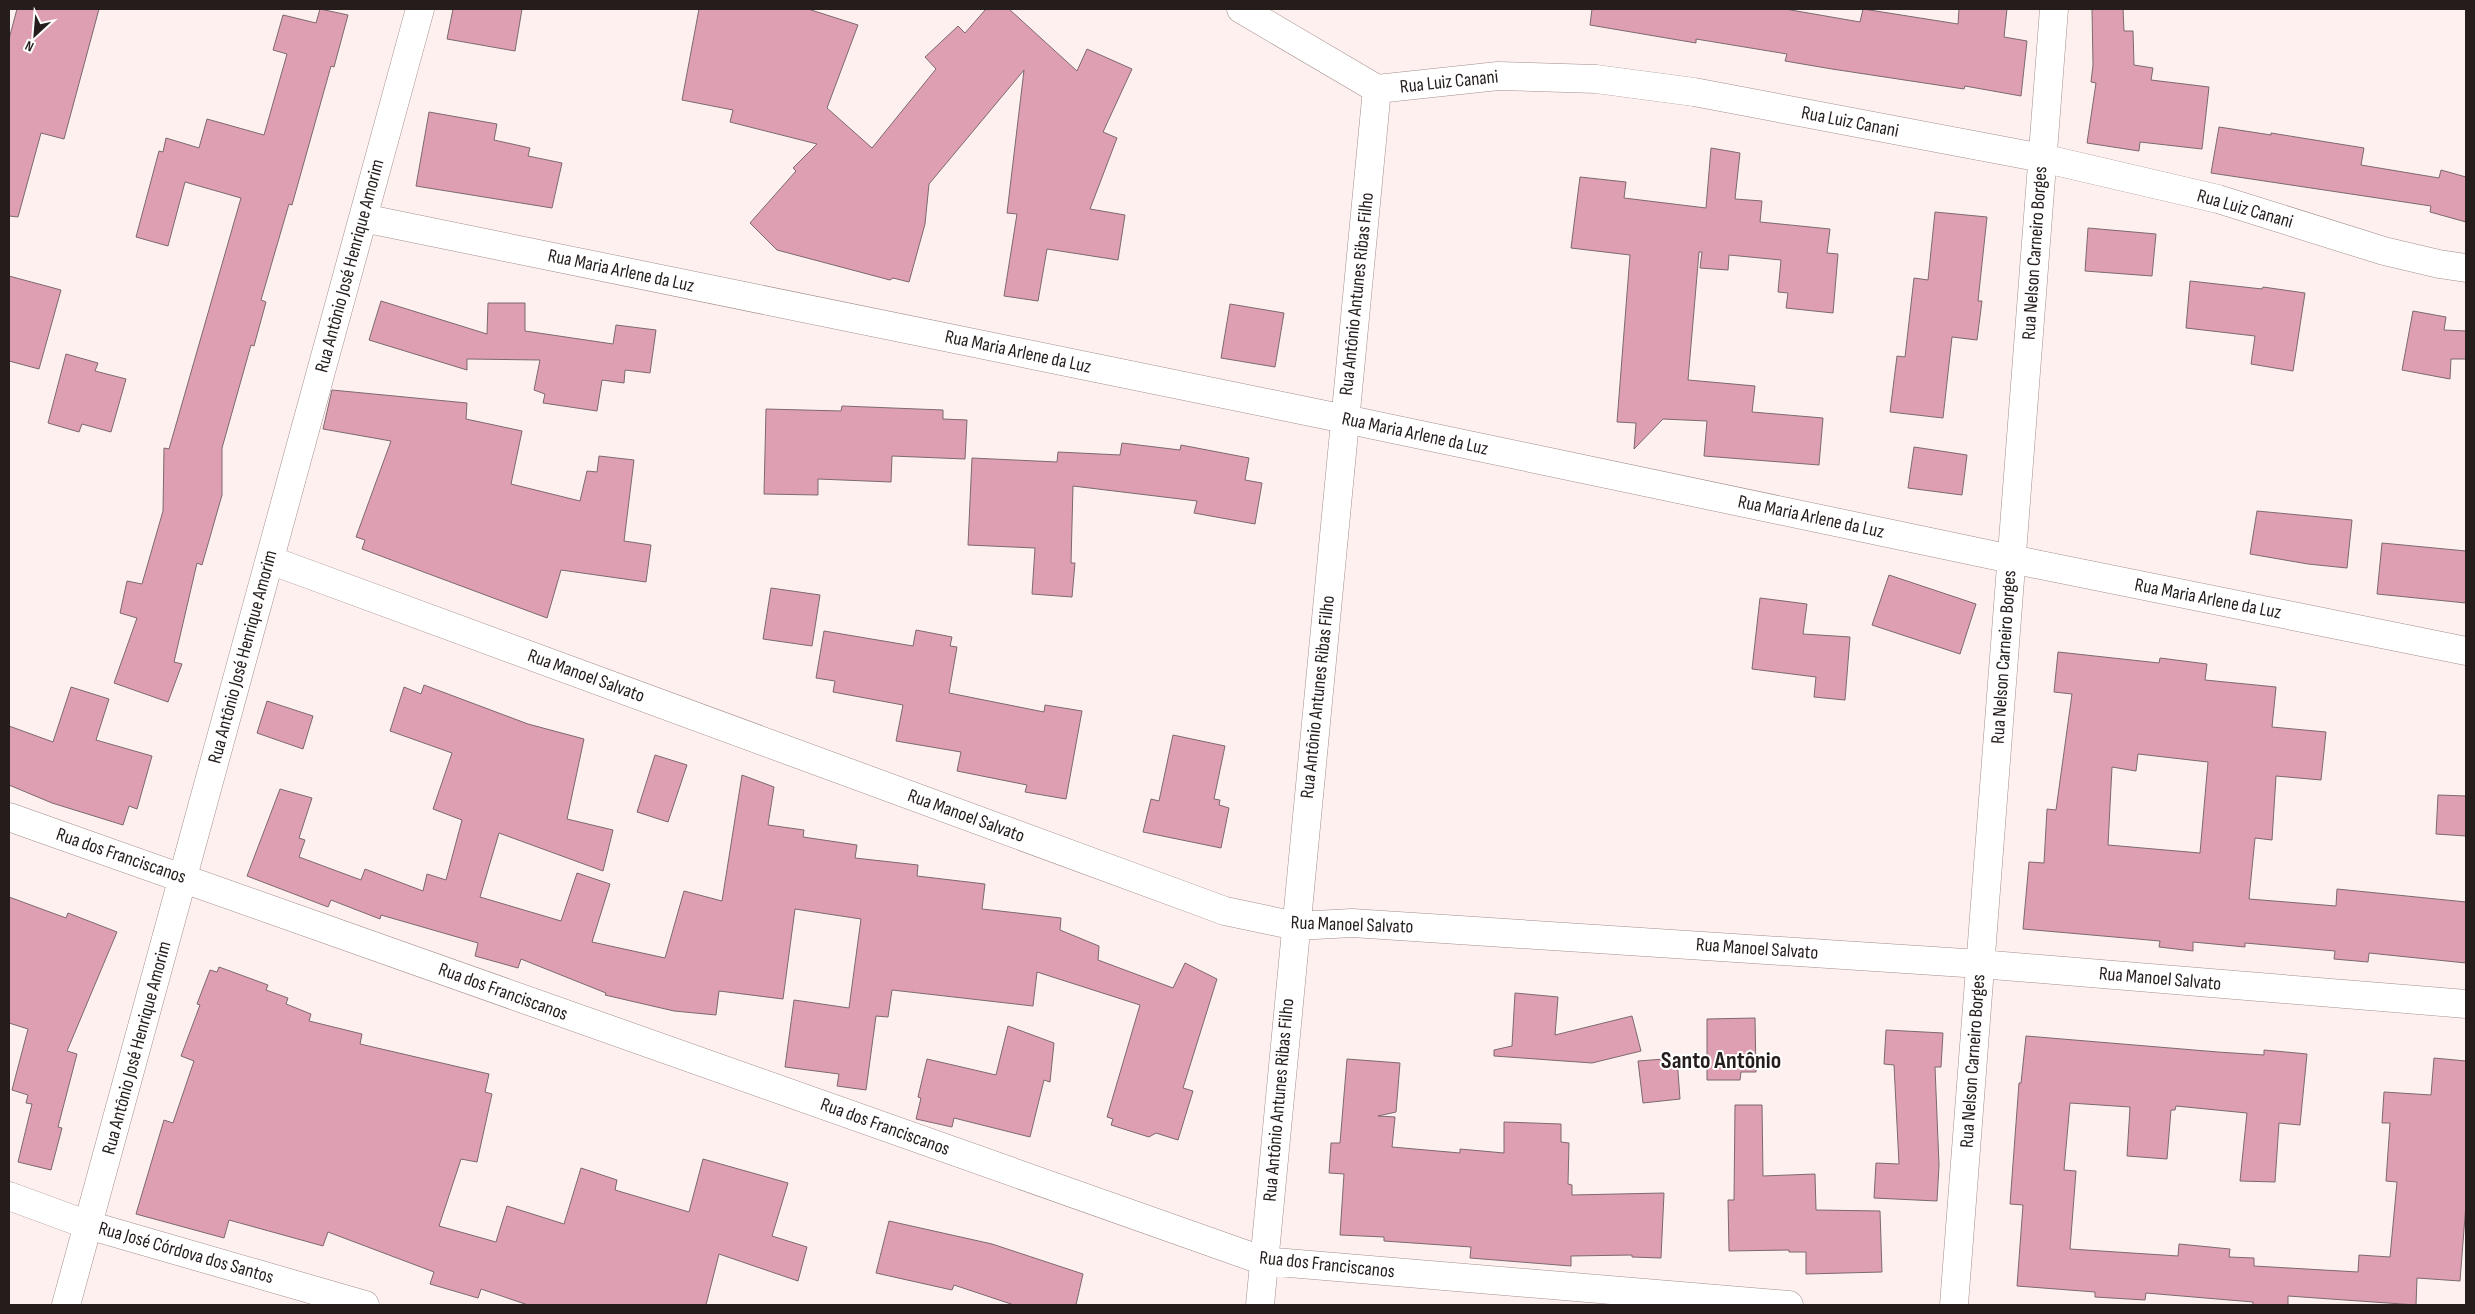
<svg xmlns="http://www.w3.org/2000/svg" width="2475" height="1314" font-family="'Sofia Sans Condensed',sans-serif">
<style>
.building{fill:#de9fb2;stroke:#7c696f;fill-rule:evenodd}
.lines{fill:none;stroke-linecap:round;stroke-linejoin:round}
.minor-casing{stroke:#a38f8c;stroke-width:29}
.minor{stroke:#fff;stroke-width:28}
.labels{text-anchor:middle;dominant-baseline:central;stroke-width:4;stroke-linejoin:round;paint-order:stroke}
.street-label{font-size:19px;fill:#251d1c;stroke:#fff}
.district-label{font-size:24px;font-weight:bold;fill:#251d1c;stroke:#fff}
</style>
<rect width="100%" height="100%" fill="#fef0ef"/>
<path class="building" d="M 17,9 L 99,9 L 64,139 L 41,133 L 18,217 L 9,216 L 9,39 Z
M 320,9 L 348,15 L 334,67 L 331,66 L 292,205 L 289,204 L 261,300 L 266,302 L 254,346 L 251,345 L 222,448 L 222,495 L 202,565 L 197,563 L 174,662 L 182,664 L 168,702 L 114,683 L 137,618 L 120,613 L 127,581 L 142,584 L 163,511 L 164,448 L 169,449 L 241,198 L 185,182 L 168,246 L 136,237 L 159,151 L 163,152 L 166,138 L 199,148 L 207,119 L 264,135 L 287,54 L 273,50 L 283,15 L 316,23 Z
M 453,9 L 522,9 L 515,51 L 447,39 Z
M 699,9 L 808,9 L 858,25 L 827,108 L 872,148 L 936,69 L 925,57 L 958,26 L 965,33 L 986,9 L 1009,9 L 1077,71 L 1087,49 L 1132,69 L 1103,132 L 1117,138 L 1090,209 L 1125,215 L 1118,260 L 1047,249 L 1038,301 L 1004,296 L 1017,214 L 1007,213 L 1024,70 L 929,184 L 925,224 L 909,282 L 893,278 L 890,280 L 777,250 L 750,223 L 796,171 L 793,168 L 817,144 L 730,122 L 733,110 L 682,100 Z
M 1592,9 L 1785,9 L 1860,22 L 1863,9 L 1958,24 L 1959,9 L 2007,9 L 2004,37 L 2027,41 L 2021,96 L 1965,86 L 1964,89 L 1832,69 L 1785,61 L 1787,54 L 1696,39 L 1696,43 L 1590,25 Z
M 2092,9 L 2123,9 L 2124,31 L 2133,31 L 2134,65 L 2153,68 L 2151,80 L 2209,87 L 2202,149 L 2140,142 L 2139,151 L 2087,143 L 2096,83 L 2091,82 L 2093,65 Z
M 429,112 L 497,124 L 494,140 L 530,148 L 528,156 L 562,163 L 552,208 L 416,186 Z
M 2219,127 L 2271,135 L 2271,133 L 2364,148 L 2361,165 L 2439,178 L 2441,170 L 2466,177 L 2466,222 L 2430,212 L 2431,206 L 2211,173 Z
M 1711,148 L 1740,153 L 1735,199 L 1762,201 L 1760,222 L 1830,229 L 1827,253 L 1838,254 L 1833,313 L 1786,308 L 1788,293 L 1778,292 L 1781,260 L 1729,255 L 1728,270 L 1700,268 L 1702,252 L 1699,252 L 1688,380 L 1755,386 L 1752,412 L 1823,418 L 1819,465 L 1704,456 L 1707,421 L 1663,419 L 1634,449 L 1636,423 L 1617,422 L 1630,255 L 1571,248 L 1580,177 L 1626,182 L 1624,198 L 1706,208 Z
M 1935,212 L 1987,217 L 1978,301 L 1982,301 L 1977,340 L 1952,337 L 1943,418 L 1890,412 L 1897,356 L 1905,357 L 1914,278 L 1928,280 Z
M 2088,228 L 2156,234 L 2152,276 L 2085,271 Z
M 9,276 L 61,290 L 39,369 L 9,361 Z
M 2190,281 L 2262,289 L 2263,287 L 2305,293 L 2293,371 L 2251,364 L 2255,336 L 2186,328 Z
M 381,301 L 487,334 L 488,303 L 525,303 L 525,331 L 613,344 L 616,325 L 656,330 L 650,373 L 625,370 L 624,383 L 602,380 L 597,411 L 543,403 L 545,394 L 534,390 L 540,360 L 467,359 L 467,370 L 369,340 Z
M 1230,304 L 1284,313 L 1275,367 L 1221,358 Z
M 2413,311 L 2446,317 L 2444,330 L 2466,331 L 2466,359 L 2451,359 L 2450,379 L 2402,370 Z
M 66,354 L 98,363 L 95,371 L 126,379 L 111,432 L 82,424 L 79,432 L 48,423 Z
M 332,390 L 467,403 L 466,419 L 522,431 L 511,484 L 580,501 L 587,471 L 597,472 L 599,456 L 634,460 L 624,541 L 651,545 L 646,582 L 561,570 L 547,618 L 362,549 L 365,540 L 356,537 L 391,441 L 323,429 Z
M 842,406 L 943,410 L 943,419 L 967,420 L 965,459 L 892,456 L 891,482 L 818,479 L 818,495 L 764,494 L 766,409 L 841,411 Z
M 1122,443 L 1180,450 L 1181,445 L 1249,458 L 1245,480 L 1262,483 L 1255,524 L 1194,513 L 1197,501 L 1073,486 L 1071,563 L 1075,563 L 1072,597 L 1032,594 L 1035,548 L 968,545 L 972,458 L 1057,462 L 1058,452 L 1120,455 Z
M 1914,447 L 1967,455 L 1962,495 L 1908,488 Z
M 2257,511 L 2352,520 L 2347,568 L 2308,564 L 2250,554 Z
M 2382,543 L 2466,551 L 2466,603 L 2377,594 Z
M 1889,575 L 1976,604 L 1960,654 L 1872,625 Z
M 771,588 L 820,595 L 812,646 L 763,639 Z
M 1760,598 L 1807,604 L 1803,634 L 1850,637 L 1845,700 L 1814,697 L 1816,677 L 1752,669 Z
M 916,630 L 952,637 L 950,646 L 957,647 L 949,693 L 1044,712 L 1045,705 L 1082,711 L 1066,799 L 1025,792 L 1027,785 L 957,771 L 961,752 L 896,741 L 903,705 L 833,692 L 835,681 L 816,678 L 824,631 L 913,646 Z
M 2058,652 L 2159,663 L 2160,658 L 2207,664 L 2205,680 L 2276,687 L 2272,727 L 2326,732 L 2321,780 L 2276,776 L 2272,840 L 2255,838 L 2249,899 L 2336,906 L 2337,889 L 2466,902 L 2466,963 L 2369,953 L 2368,962 L 2334,959 L 2335,951 L 2245,943 L 2245,947 L 2193,942 L 2193,951 L 2159,947 L 2160,941 L 2023,929 L 2029,862 L 2044,863 L 2047,809 L 2056,810 L 2072,694 L 2054,692 ZM 2138,754 L 2208,762 L 2200,853 L 2108,845 L 2112,767 L 2136,771 Z
M 424,685 L 528,724 L 584,739 L 567,819 L 613,830 L 603,871 L 499,833 L 480,897 L 561,921 L 577,873 L 610,884 L 592,942 L 665,958 L 684,891 L 722,901 L 742,775 L 774,787 L 768,825 L 804,830 L 803,837 L 857,845 L 855,858 L 918,865 L 917,876 L 985,884 L 982,909 L 1061,918 L 1060,930 L 1099,946 L 1098,960 L 1173,988 L 1185,963 L 1217,979 L 1183,1088 L 1193,1091 L 1178,1140 L 1156,1133 L 1149,1137 L 1111,1125 L 1113,1119 L 1107,1117 L 1140,1005 L 1037,972 L 1033,1006 L 892,990 L 888,1017 L 876,1016 L 866,1090 L 837,1086 L 839,1074 L 785,1067 L 794,1000 L 849,1008 L 861,919 L 795,909 L 783,999 L 719,991 L 716,1015 L 674,1011 L 605,995 L 606,993 L 521,959 L 518,968 L 475,956 L 478,943 L 381,915 L 380,919 L 331,900 L 328,907 L 247,876 L 280,789 L 312,798 L 299,838 L 305,840 L 299,857 L 361,880 L 365,869 L 423,891 L 427,874 L 446,880 L 462,820 L 433,809 L 452,753 L 390,731 L 404,687 L 421,694 Z
M 71,687 L 109,699 L 96,740 L 152,756 L 137,809 L 129,806 L 123,825 L 52,803 L 9,785 L 9,726 L 53,742 Z
M 267,701 L 313,716 L 303,749 L 257,733 Z
M 1173,735 L 1225,746 L 1214,799 L 1220,800 L 1219,805 L 1229,808 L 1221,848 L 1143,832 L 1151,799 L 1159,801 Z
M 655,755 L 687,765 L 668,822 L 637,812 Z
M 2438,795 L 2466,796 L 2466,836 L 2436,834 Z
M 9,897 L 66,918 L 68,913 L 117,932 L 67,1051 L 77,1054 L 58,1127 L 62,1128 L 51,1170 L 18,1162 L 32,1104 L 26,1103 L 28,1095 L 12,1090 L 28,1029 L 9,1023 Z
M 219,967 L 268,985 L 266,990 L 288,998 L 286,1004 L 311,1014 L 309,1021 L 362,1034 L 360,1044 L 489,1074 L 485,1092 L 492,1094 L 477,1162 L 461,1159 L 439,1226 L 496,1242 L 507,1206 L 564,1224 L 581,1168 L 617,1180 L 615,1190 L 689,1212 L 703,1159 L 788,1183 L 772,1236 L 807,1247 L 798,1281 L 719,1254 L 706,1305 L 528,1305 L 481,1289 L 478,1298 L 430,1284 L 434,1272 L 328,1232 L 323,1246 L 229,1220 L 224,1238 L 136,1214 L 164,1120 L 173,1123 L 194,1061 L 181,1056 L 200,1005 L 197,1004 L 210,970 L 217,972 Z
M 1515,993 L 1558,997 L 1555,1035 L 1632,1016 L 1641,1051 L 1592,1063 L 1494,1056 L 1494,1050 L 1512,1046 Z
M 1755,1018 L 1756,1072 L 1741,1072 L 1740,1080 L 1707,1080 L 1707,1019 Z
M 1008,1026 L 1054,1043 L 1050,1082 L 1044,1080 L 1030,1137 L 954,1118 L 952,1127 L 916,1119 L 921,1098 L 918,1097 L 927,1059 L 996,1075 Z
M 1886,1030 L 1943,1033 L 1941,1067 L 1935,1067 L 1939,1165 L 1937,1201 L 1874,1198 L 1876,1163 L 1899,1164 L 1894,1065 L 1884,1064 Z
M 2026,1036 L 2218,1052 L 2264,1055 L 2264,1050 L 2307,1054 L 2300,1125 L 2279,1123 L 2275,1182 L 2240,1181 L 2247,1113 L 2176,1106 L 2175,1110 L 2171,1110 L 2167,1159 L 2127,1156 L 2130,1107 L 2070,1103 L 2064,1170 L 2076,1171 L 2070,1249 L 2178,1256 L 2179,1244 L 2230,1249 L 2229,1257 L 2254,1258 L 2254,1266 L 2358,1272 L 2359,1255 L 2390,1257 L 2397,1182 L 2386,1181 L 2390,1123 L 2382,1123 L 2384,1092 L 2431,1095 L 2434,1058 L 2466,1061 L 2466,1204 L 2460,1281 L 2417,1278 L 2416,1305 L 2288,1296 L 2288,1305 L 2253,1305 L 2253,1302 L 2146,1293 L 2145,1300 L 2095,1297 L 2095,1292 L 2017,1286 L 2023,1205 L 2010,1204 L 2019,1083 L 2021,1083 Z
M 1677,1058 L 1680,1099 L 1643,1103 L 1638,1061 Z
M 1347,1059 L 1400,1063 L 1396,1112 L 1378,1116 L 1395,1117 L 1392,1147 L 1460,1153 L 1460,1149 L 1504,1153 L 1504,1122 L 1561,1124 L 1561,1142 L 1569,1143 L 1568,1184 L 1572,1185 L 1572,1195 L 1664,1193 L 1661,1258 L 1632,1257 L 1632,1255 L 1571,1256 L 1571,1266 L 1470,1258 L 1471,1247 L 1384,1241 L 1384,1237 L 1340,1235 L 1344,1174 L 1329,1173 L 1331,1143 L 1340,1143 Z
M 1735,1105 L 1762,1105 L 1763,1176 L 1815,1174 L 1816,1210 L 1880,1211 L 1882,1272 L 1806,1274 L 1806,1252 L 1789,1252 L 1789,1250 L 1729,1251 L 1728,1200 L 1734,1200 Z
M 889,1221 L 992,1244 L 1083,1274 L 1076,1305 L 1014,1305 L 954,1285 L 952,1290 L 876,1273 Z"/>
<g class="lines">
<defs>
<path id="minor" d="M 1241,9 L 1377,89 L 1498,76 L 1596,79 L 1694,92 L 2042,158 L 2218,199 L 2384,251 L 2439,264 L 2466,268
M 363,218 L 1345,419 L 2011,559 L 2466,651
M 270,560 L 1225,911 L 1296,926 L 1352,923 L 1980,964 L 2466,1004
M 9,817 L 1264,1261 L 1789,1305
M 9,1196 L 88,1225 L 365,1305
M 66,1305 L 420,9
M 1260,1305 L 1377,89
M 1954,1305 L 2054,9"/>
</defs>
<use href="#minor" class="minor-casing"/>
<use href="#minor" class="minor"/>
</g>
<g class="labels">
<g class="street-label">
<text transform="translate(1449 82) rotate(-6)">Rua Luiz Canani</text>
<text transform="translate(1850 122) rotate(11)">Rua Luiz Canani</text>
<text transform="translate(2245 209) rotate(16)">Rua Luiz Canani</text>
<text transform="translate(2035 253) rotate(-86)">Rua Nelson Carneiro Borges</text>
<text transform="translate(350 266) rotate(-75)">Rua Antônio José Henrique Amorim</text>
<text transform="translate(621 271) rotate(12)">Rua Maria Arlene da Luz</text>
<text transform="translate(1357 294) rotate(-84)">Rua Antônio Antunes Ribas Filho</text>
<text transform="translate(1018 352) rotate(12)">Rua Maria Arlene da Luz</text>
<text transform="translate(1415 434) rotate(12)">Rua Maria Arlene da Luz</text>
<text transform="translate(1811 517) rotate(12)">Rua Maria Arlene da Luz</text>
<text transform="translate(2208 599) rotate(11)">Rua Maria Arlene da Luz</text>
<text transform="translate(243 657) rotate(-75)">Rua Antônio José Henrique Amorim</text>
<text transform="translate(2004 657) rotate(-86)">Rua Nelson Carneiro Borges</text>
<text transform="translate(586 676) rotate(20)">Rua Manoel Salvato</text>
<text transform="translate(1318 697) rotate(-84)">Rua Antônio Antunes Ribas Filho</text>
<text transform="translate(966 816) rotate(20)">Rua Manoel Salvato</text>
<text transform="translate(121 856) rotate(19)">Rua dos Franciscanos</text>
<text transform="translate(1352 925) rotate(2)">Rua Manoel Salvato</text>
<text transform="translate(1757 949) rotate(4)">Rua Manoel Salvato</text>
<text transform="translate(2160 979) rotate(5)">Rua Manoel Salvato</text>
<text transform="translate(503 992) rotate(20)">Rua dos Franciscanos</text>
<text transform="translate(137 1048) rotate(-75)">Rua Antônio José Henrique Amorim</text>
<text transform="translate(1973 1061) rotate(-86)">Rua Nelson Carneiro Borges</text>
<text transform="translate(1279 1100) rotate(-85)">Rua Antônio Antunes Ribas Filho</text>
<text transform="translate(885 1127) rotate(20)">Rua dos Franciscanos</text>
<text transform="translate(186 1253) rotate(16)">Rua José Córdova dos Santos</text>
<text transform="translate(1327 1265) rotate(6)">Rua dos Franciscanos</text>
</g>
<g class="district-label">
<text x="1721" y="1060">Santo Antônio</text>
</g>
</g>
<rect width="2475" height="1314" fill="none" stroke="#251d1c" stroke-width="20"/>
<g transform="translate(35 35) rotate(206)" stroke="#ffffff" stroke-width="4" paint-order="stroke">
<path d="M0-4L9 19L0 12L-9 19Z" fill="#251d1c"/>
<text y="-8" font-size="14" font-weight="bold" text-anchor="middle" fill="#251d1c">N</text>
</g>
</svg>
